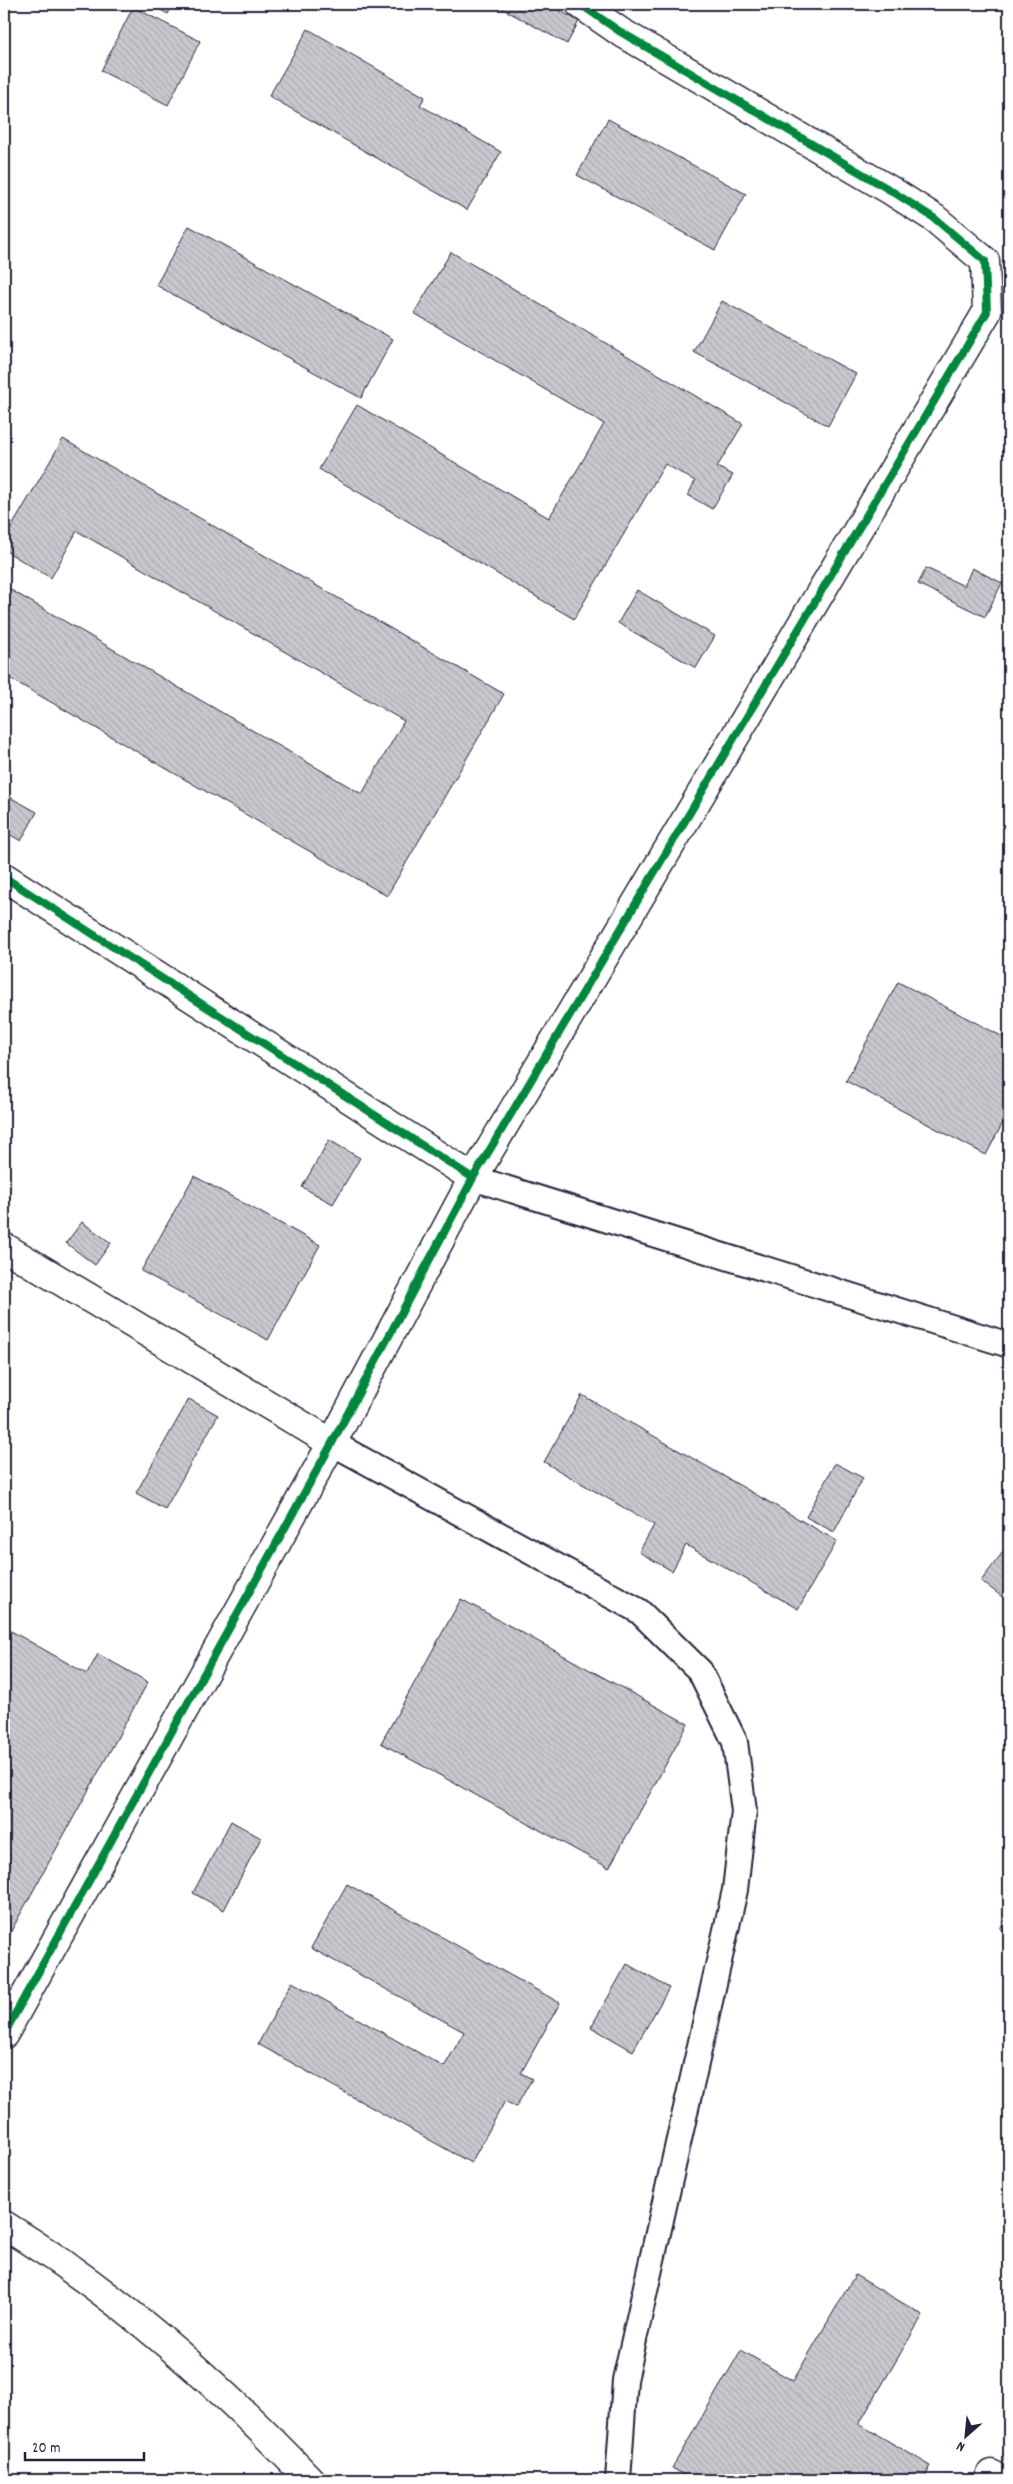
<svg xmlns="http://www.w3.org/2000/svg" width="1013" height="2484" font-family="Dekko,sans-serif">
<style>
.building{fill:url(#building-back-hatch);stroke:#22223b}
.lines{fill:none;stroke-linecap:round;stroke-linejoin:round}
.lane-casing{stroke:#22223b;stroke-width:28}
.street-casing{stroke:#22223b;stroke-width:31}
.lane{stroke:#fff;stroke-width:24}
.street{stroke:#fff;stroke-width:28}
.cycleway-casing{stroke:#fff;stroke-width:11}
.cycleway{stroke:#00873e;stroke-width:8}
</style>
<defs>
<pattern id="building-back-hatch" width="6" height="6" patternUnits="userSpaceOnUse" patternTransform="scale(1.25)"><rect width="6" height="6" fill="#c8c8cf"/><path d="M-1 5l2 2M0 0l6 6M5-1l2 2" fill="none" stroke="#acacb3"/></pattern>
</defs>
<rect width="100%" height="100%" fill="#fff"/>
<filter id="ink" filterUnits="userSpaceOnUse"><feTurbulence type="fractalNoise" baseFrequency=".02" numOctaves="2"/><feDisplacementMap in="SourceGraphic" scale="10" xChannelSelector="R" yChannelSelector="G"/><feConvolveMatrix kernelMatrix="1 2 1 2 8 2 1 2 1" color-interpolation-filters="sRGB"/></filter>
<g filter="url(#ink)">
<path class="building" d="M 149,4 L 173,4 L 168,14 Z
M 297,4 L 313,4 L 310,10 Z
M 494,4 L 547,4 L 579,21 L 567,44 Z
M 133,7 L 200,41 L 168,105 L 101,71 Z
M 308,29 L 425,97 L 420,105 L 501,152 L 467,210 L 269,96 Z
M 608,119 L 746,194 L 715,250 L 577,175 Z
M 189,226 L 393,339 L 361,398 L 156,285 Z
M 451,252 L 743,424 L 717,467 L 733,475 L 712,509 L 688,495 L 695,481 L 665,464 L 574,619 L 319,469 L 357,405 L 549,518 L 604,424 L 414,313 Z
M 722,301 L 856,374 L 828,426 L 694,352 Z
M 63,439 L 504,694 L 387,896 L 4,675 L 4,586 L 362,794 L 404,721 L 77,531 L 51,578 L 4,550 L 4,540 Z
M 926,568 L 964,586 L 972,568 L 1002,583 L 985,617 L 918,584 Z
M 637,590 L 715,636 L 696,668 L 618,623 Z
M 4,794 L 37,812 L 21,841 L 4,831 Z
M 898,982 L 1009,1040 L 1009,1111 L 986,1155 L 846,1081 Z
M 329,1140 L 360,1158 L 333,1204 L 302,1187 Z
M 194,1176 L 320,1245 L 268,1340 L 141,1271 Z
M 82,1222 L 111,1243 L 95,1265 L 66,1243 Z
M 582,1395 L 837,1541 L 798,1609 L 686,1545 L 672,1571 L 639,1552 L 654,1525 L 544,1462 Z
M 189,1399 L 218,1415 L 165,1509 L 136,1493 Z
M 835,1463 L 863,1478 L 834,1532 L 806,1517 Z
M 1009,1544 L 1009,1602 L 981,1581 Z
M 461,1599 L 688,1724 L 609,1868 L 381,1743 Z
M 4,1627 L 87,1674 L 98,1654 L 148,1682 L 4,1944 Z
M 231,1821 L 261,1838 L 224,1910 L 193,1893 Z
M 347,1884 L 560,2003 L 521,2073 L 532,2079 L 516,2107 L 505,2101 L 471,2163 L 258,2044 L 292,1982 L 444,2067 L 464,2032 L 311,1948 Z
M 1009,1912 L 1009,1935 L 1000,1929 Z
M 627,1964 L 669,1988 L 633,2051 L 591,2027 Z
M 855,2275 L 923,2315 L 859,2424 L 931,2466 L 923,2480 L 693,2480 L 672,2468 L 741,2350 L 793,2381 Z"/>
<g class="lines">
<defs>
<path id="lane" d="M 473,1178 L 1009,1345
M 332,1443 L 639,1611 L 700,1671 L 735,1742 L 744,1811 L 735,1890 L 625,2380 L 618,2480"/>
<path id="street" d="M 4,877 L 473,1178
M 4,1247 L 332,1443
M 4,2034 L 332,1443 L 473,1178 L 987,312 L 985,261 L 934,218 L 890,190 L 619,31 L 580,4
M 4,2225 C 117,2294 219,2384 310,2480
M 991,2474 L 1003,2480"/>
</defs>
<use href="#lane" class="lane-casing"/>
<use href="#street" class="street-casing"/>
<use href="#lane" class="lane"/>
<use href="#street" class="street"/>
<defs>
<path id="cycleway" d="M 4,877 L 473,1178
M 4,2034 L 332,1443 L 473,1178 L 987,312 L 985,261 L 934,218 L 890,190 L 619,31 L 580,4"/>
</defs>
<use href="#cycleway" class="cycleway-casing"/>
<use href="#cycleway" class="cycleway"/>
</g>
</g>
<rect width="1013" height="2484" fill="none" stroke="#fff" stroke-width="20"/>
<rect x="10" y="10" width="993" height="2464" fill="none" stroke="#22223b" stroke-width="2" filter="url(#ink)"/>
<g transform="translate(966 2436) rotate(207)" stroke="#ffffff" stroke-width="4" paint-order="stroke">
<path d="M0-4L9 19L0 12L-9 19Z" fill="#22223b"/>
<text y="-8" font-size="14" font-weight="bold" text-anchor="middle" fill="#22223b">N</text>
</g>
<path d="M25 2452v8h119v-8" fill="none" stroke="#22223b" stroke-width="2.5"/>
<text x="32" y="2452" font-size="15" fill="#22223b" stroke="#ffffff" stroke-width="4" paint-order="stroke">20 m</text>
</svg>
